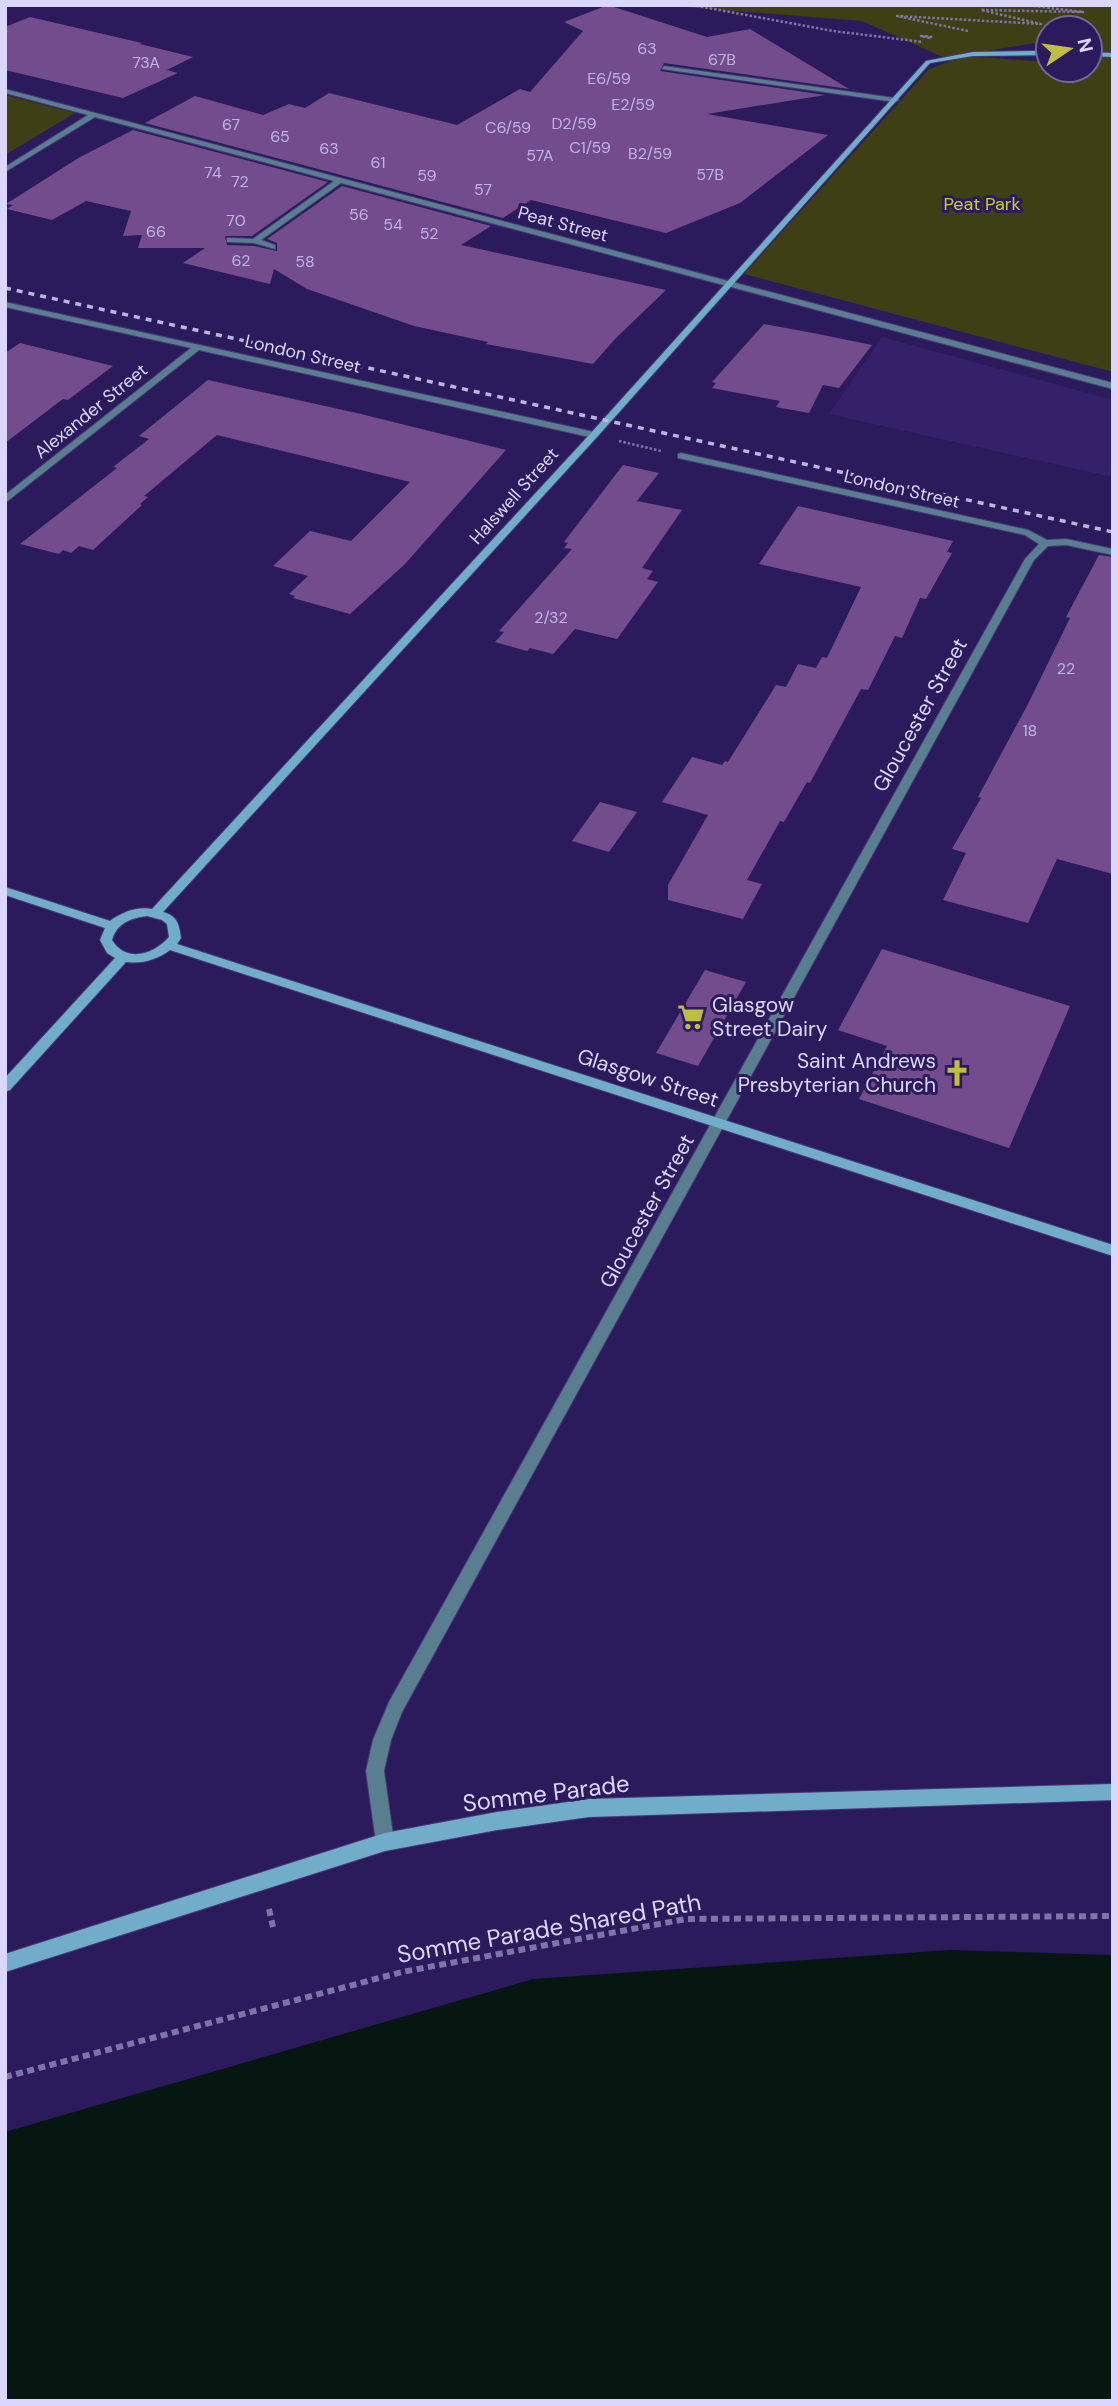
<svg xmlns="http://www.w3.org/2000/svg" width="1118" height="2406" font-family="'DM Sans',sans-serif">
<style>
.built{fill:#342169}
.green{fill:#3e3f14}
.water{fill:#061711}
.building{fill:#724c8d}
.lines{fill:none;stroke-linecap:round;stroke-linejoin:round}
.street-casing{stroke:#483976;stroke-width:2}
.secondary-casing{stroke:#483976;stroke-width:2}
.path-far1{stroke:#7f74a9;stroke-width:2.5;stroke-dasharray:2.5 2;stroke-linecap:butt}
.path{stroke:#7f74a9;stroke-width:6;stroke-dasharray:7 4.5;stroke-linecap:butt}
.street{fill:#597e8f;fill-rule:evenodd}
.secondary{fill:#71adc9;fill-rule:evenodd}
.rail{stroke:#bbb5e1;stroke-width:3.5;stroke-dasharray:6 6;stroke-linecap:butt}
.labels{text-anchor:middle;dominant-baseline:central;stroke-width:6;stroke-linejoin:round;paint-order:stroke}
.far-number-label{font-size:16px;fill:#c0b4e2}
.far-park-label{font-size:18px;fill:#cbcc35;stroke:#2c1b5c}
.far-street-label{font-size:18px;fill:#dad6fe;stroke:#2c1b5c}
.street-label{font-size:21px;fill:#dad6fe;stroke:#2c1b5c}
.poi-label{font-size:21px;fill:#dad6fe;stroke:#2c1b5c;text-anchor:start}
.near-street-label{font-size:24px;fill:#dad6fe;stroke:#2c1b5c}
</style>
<rect width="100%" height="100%" fill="#2c1b5c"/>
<path class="built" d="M 882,337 L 1113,400 L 1113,477 L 829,414 Z"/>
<path class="green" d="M 659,5 L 1113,5 L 1113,372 L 744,274 L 929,69 L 964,56 L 1048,62 L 1048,70 L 1090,70 L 1090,28 L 1048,28 L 1048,48 L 1041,42 L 945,58 L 862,21 Z
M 5,95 L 75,113 L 5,155 Z"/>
<path class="water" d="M 950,1950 L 1113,1955 L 1113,2401 L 5,2401 L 5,2132 L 533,1979 Z"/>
<path class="building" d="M 608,5 L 707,37 L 750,29 L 849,89 L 664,63 L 660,71 L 825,95 L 707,114 L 828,135 L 740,203 L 666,233 L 531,200 L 503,218 L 145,123 L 195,96 L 263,115 L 289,104 L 305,108 L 329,93 L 457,125 L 520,89 L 530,92 L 583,31 L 564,22 Z
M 30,17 L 142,43 L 140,44 L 193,57 L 167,70 L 178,73 L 123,98 L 5,70 L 5,27 Z
M 133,130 L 328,182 L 252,236 L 225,236 L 227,245 L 254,246 L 277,251 L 277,243 L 267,239 L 342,186 L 491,226 L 461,245 L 666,290 L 616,338 L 593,364 L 486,344 L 488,342 L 414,326 L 307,289 L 274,269 L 270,284 L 183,263 L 205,248 L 138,248 L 142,235 L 123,236 L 131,211 L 86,201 L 52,220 L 7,209 L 13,205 L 6,204 L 80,157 Z
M 764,324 L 813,333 L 872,345 L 839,388 L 823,385 L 809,413 L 776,407 L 780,401 L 712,388 L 716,383 L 712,382 Z
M 20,343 L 113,366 L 68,400 L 63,399 L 5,443 L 5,353 Z
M 208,380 L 361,414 L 506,450 L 405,564 L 350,614 L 293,598 L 295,596 L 289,594 L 308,576 L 273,566 L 310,531 L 351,541 L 410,482 L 217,435 L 144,496 L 148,497 L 140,504 L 142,505 L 93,550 L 79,546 L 71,553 L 63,550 L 59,554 L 20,544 L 117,468 L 113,467 L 149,439 L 139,436 Z
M 623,465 L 659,473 L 637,501 L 682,510 L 642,568 L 653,571 L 647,579 L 658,582 L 617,639 L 575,629 L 553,654 L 530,648 L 527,651 L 495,642 L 504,632 L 499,631 L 572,549 L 564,548 L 568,543 L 564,542 Z
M 798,506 L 953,541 L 947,552 L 952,553 L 926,599 L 920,598 L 902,638 L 895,636 L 868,690 L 861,689 L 810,783 L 807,782 L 784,822 L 780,821 L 747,880 L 762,884 L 743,919 L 668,900 L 668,885 L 708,815 L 662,802 L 692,757 L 722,765 L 725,761 L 728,762 L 776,685 L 786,687 L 798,664 L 816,668 L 822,657 L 827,658 L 861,587 L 759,564 Z
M 1099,555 L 1113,557 L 1113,874 L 1057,859 L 1028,923 L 943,900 L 966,853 L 952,849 L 981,798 L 978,797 L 1028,704 L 1070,618 L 1066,617 Z
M 600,802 L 637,812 L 609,852 L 572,841 Z
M 882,949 L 1070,1006 L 1009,1148 L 859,1099 L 887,1046 L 838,1030 Z
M 705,970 L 746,982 L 698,1066 L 656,1053 Z"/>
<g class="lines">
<defs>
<path id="street" d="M 664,66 L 895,98 L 899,100 L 895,102 L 662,69 Z
M 5,89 L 1113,383 L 1113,389 L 341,183 L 261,240 L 275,245 L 275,249 L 254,243 L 227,242 L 227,238 L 230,238 L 253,239 L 334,181 L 95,117 L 5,172 L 5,167 L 88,115 L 5,93 Z
M 5,302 L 594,432 L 599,435 L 594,438 L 199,350 L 5,503 L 5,495 L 191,348 L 5,307 Z
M 681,453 L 1028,530 L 1047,540 L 1066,539 L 1113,549 L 1113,555 L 1066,545 L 1048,546 L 1034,560 L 402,1712 L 391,1740 L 384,1771 L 394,1842 L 391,1848 L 385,1851 L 379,1848 L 376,1842 L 366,1771 L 373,1740 L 389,1702 L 1025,559 L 1039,544 L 1025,535 L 678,458 L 678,454 Z"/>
<path id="secondary" d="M 1032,51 L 1048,51 L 1048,55 L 973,56 L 930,63 L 597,437 L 163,912 C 178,916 179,925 181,938 L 177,944 L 1113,1245 L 1113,1256 L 170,950 C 157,960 142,964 126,962 L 10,1090 L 5,1092 L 5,1078 L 115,958 L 107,953 L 100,940 L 105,928 L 5,895 L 5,887 L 110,921 C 122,912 138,906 152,909 L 591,433 L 926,61 L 973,52 ZM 147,916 L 162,920 L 167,924 L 169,937 C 153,955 126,963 112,940 C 117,923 131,918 147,916 Z
M 1090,52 L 1113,53 L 1113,57 L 1090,56 Z
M 1113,1784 L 1113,1800 L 589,1817 L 497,1830 L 385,1851 L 5,1972 L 5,1954 L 385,1833 L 497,1812 L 589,1799 Z"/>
</defs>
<use href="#street" class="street-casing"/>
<use href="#secondary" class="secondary-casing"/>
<path class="path-far1" d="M 692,5 L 833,31 L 923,42
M 968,31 L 897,16 L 1041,24 L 981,10 L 1083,12 L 1026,5
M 930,38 L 921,36 L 933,37
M 619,441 L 661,451"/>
<path class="path" d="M 269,1909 L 273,1927
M 5,2077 L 402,1972 L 686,1919 L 1113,1916"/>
<use href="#street" class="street"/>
<use href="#secondary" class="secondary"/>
<path class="rail" d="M 5,288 L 1113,532"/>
</g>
<defs>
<symbol id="supermarket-bare" viewBox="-9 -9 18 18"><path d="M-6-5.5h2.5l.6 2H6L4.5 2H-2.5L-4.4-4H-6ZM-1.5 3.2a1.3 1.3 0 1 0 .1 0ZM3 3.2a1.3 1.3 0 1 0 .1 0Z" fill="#bebf42" stroke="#2c1b5c" stroke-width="2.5" paint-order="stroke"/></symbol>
<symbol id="church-bare" viewBox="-9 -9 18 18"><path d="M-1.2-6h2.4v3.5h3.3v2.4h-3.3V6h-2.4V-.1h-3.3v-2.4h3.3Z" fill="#bebf42" stroke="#2c1b5c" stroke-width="2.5" paint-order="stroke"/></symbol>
</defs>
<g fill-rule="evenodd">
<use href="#supermarket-bare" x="672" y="998" width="38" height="38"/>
<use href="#church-bare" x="938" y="1054" width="38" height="38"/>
</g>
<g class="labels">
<g class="far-number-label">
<text x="647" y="48">63</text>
<text x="722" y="59">67B</text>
<text x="146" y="62">73A</text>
<text x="609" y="78">E6/59</text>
<text x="633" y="104">E2/59</text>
<text x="574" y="123">D2/59</text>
<text x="231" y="124">67</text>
<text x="508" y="127">C6/59</text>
<text x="280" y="136">65</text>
<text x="590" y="147">C1/59</text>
<text x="329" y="148">63</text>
<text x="650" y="153">B2/59</text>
<text x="540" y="155">57A</text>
<text x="378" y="162">61</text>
<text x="213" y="172">74</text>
<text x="710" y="174">57B</text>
<text x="427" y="175">59</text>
<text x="240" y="181">72</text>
<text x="483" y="189">57</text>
<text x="359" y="214">56</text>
<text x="236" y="220">70</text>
<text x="393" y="224">54</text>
<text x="156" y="231">66</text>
<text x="429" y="233">52</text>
<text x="241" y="260">62</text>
<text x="305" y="261">58</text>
<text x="551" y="617">2/32</text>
<text x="1066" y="668">22</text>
<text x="1030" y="730">18</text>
</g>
<g class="far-park-label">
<text x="982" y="204">Peat Park</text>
</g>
<g class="far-street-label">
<text transform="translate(563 224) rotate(15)">Peat Street</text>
<text transform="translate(303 354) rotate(13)">London Street</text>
<text transform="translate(91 411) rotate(-39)">Alexander Street</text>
<text transform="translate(902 489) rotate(13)">London Street</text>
<text transform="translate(514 496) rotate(-48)">Halswell Street</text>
</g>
<g class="street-label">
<text transform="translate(920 715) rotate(-61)">Gloucester Street</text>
<text transform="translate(648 1078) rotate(18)">Glasgow Street</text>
<text transform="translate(647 1211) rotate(-61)">Gloucester Street</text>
</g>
<g class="poi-label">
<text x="712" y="1005">Glasgow<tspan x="712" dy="24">Street Dairy</tspan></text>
<text x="936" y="1061" text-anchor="end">Saint Andrews<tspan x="936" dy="24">Presbyterian Church</tspan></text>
</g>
<g class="near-street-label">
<text transform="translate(546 1793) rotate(-7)">Somme Parade</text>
<text transform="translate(549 1928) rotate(-10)">Somme Parade Shared Path</text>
</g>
</g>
<rect width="1118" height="2406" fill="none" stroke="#dad6fe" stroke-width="14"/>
<g transform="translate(1069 49) rotate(77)"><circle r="33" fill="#2c1b5c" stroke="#72669d" stroke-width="2"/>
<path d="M0-5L12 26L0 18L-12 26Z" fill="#bebf42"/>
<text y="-10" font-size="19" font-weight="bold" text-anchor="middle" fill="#dad6fe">N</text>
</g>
</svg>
